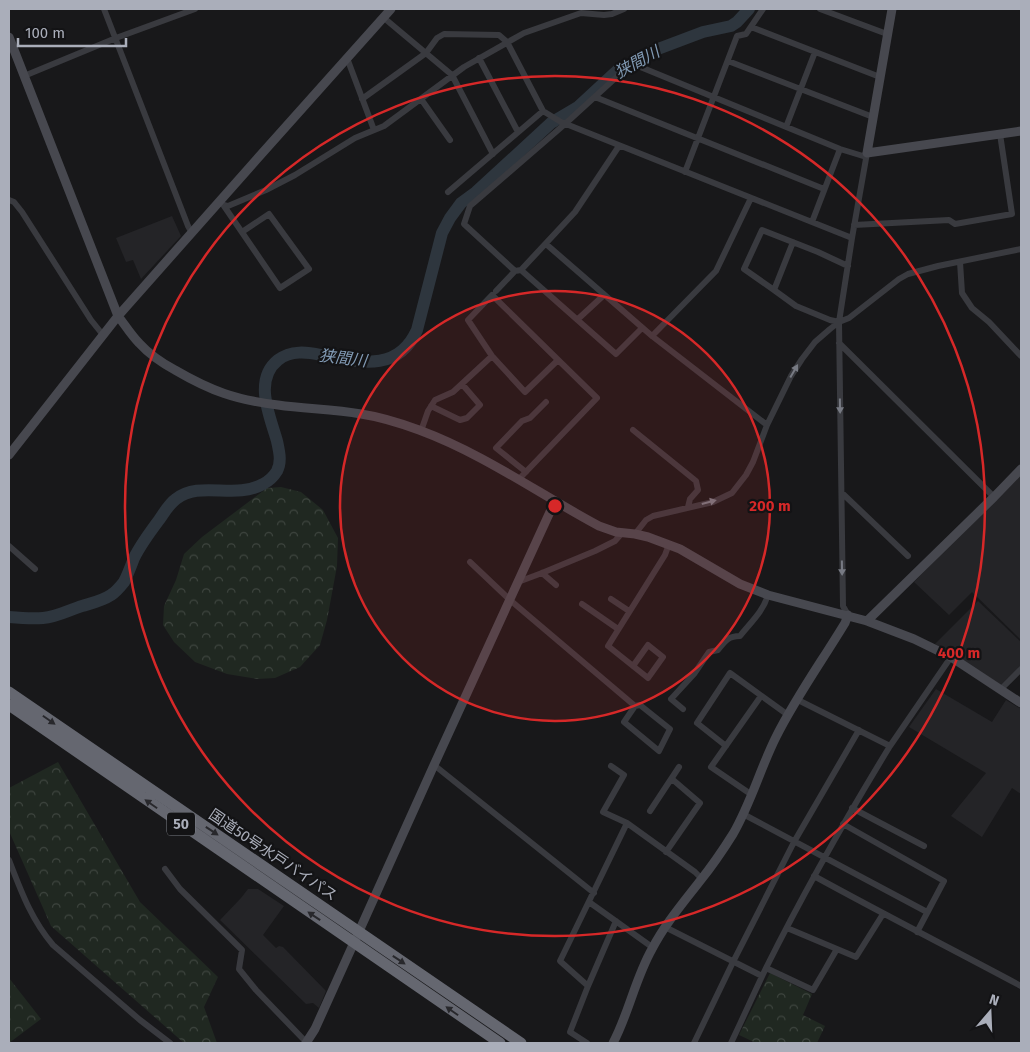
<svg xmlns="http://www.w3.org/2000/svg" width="1030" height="1052" font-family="'Fira Sans','Noto Sans JP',sans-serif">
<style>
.built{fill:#242427}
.forest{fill:url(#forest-crowns)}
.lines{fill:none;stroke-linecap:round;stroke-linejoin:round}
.river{stroke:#2e363e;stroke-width:12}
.street{stroke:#393a3f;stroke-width:6}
.secondary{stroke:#47484f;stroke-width:9}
.highway{stroke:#656770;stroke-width:11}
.oneway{fill:#777a83}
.oneway2{fill:#28282c}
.ring{fill:none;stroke:#d62828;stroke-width:2.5}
.labels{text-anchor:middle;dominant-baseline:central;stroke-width:4.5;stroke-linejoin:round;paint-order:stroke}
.shield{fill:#131315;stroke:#7d8088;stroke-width:1}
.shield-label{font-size:14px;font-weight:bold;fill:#aaaeba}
.street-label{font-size:15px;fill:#aaaeba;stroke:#131315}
.water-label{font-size:16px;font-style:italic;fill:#819ab4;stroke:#131315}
.centre{fill:#d62828;stroke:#131315;stroke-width:2.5}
.ring-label{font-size:15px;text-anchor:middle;font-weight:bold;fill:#d62828;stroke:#131315;stroke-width:4.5;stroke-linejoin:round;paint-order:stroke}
</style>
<defs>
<pattern id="forest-crowns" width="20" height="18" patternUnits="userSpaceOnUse" patternTransform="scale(1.25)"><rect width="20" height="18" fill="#202821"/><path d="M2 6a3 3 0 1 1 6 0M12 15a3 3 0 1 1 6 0" fill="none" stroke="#3e453f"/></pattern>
</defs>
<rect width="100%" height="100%" fill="#18181a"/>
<path class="built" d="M 172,216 L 181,236 L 141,279 L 133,260 L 126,262 L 116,238 Z
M 1021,471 L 1021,640 L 972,592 L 949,615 L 914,582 Z
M 978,601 L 1021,642 L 1021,665 L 1001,685 L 935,644 Z
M 936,689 L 992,722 L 1006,700 L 1021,709 L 1021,794 L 1012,788 L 982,837 L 951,816 L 986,773 L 909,727 Z
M 248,889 L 258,889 L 284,906 L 263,935 L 276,948 L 279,946 L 283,947 L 326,991 L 319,1008 L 313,1003 L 306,1004 L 220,920 L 241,898 Z"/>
<path class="forest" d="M 281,487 L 301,492 L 323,510 L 338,538 L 337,566 L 327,620 L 320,645 L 300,667 L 275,678 L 257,679 L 227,674 L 195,662 L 174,642 L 163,625 L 164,606 L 176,580 L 184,554 L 202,537 L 267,488 Z
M 58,762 L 140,902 L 218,977 L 204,1007 L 217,1043 L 184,1043 L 51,926 L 9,831 L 9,788 Z
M 770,973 L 812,994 L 803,1015 L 825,1026 L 817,1043 L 756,1043 L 739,1035 Z
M 9,978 L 41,1019 L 9,1043 Z"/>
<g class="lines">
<path class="river" d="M 9,617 C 20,618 31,619 43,618 C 57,617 69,610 82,606 C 92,603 102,601 111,595 C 116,592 120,587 124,582 C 128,574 131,566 134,558 C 141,544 150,532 159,520 C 164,513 169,504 176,499 C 200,480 235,500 263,484 C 269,481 274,476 277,471 C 282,461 279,451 277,441 C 270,416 253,380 278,360 C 291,350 307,352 321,355 C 359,362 398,373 417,330 L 442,233 L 450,218 L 461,203 L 476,192 L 551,123 L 578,107 L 618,70 L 642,60 L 650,52 L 703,32 L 731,26 L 737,22 L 749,9"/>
<path class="street" d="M 104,9 L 188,226 L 192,233
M 820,9 L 887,34
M 384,18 L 452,75 L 493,154
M 751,27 L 880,77
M 347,58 L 374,130
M 479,58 L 518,132
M 728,61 L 873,117
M 24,76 L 116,38 L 195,9
M 595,97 L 824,189
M 362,99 L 426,53 L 437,38 L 444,34 L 499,35 L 507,42 L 543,111 L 561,122 L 852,238
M 421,99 L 450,140
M 786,127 L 815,52
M 685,172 L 737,36 L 746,34 L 763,9
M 448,192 L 543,111
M 9,200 L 14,202 L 22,212 L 91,320 L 103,335
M 218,203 L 228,206 L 266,190 L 295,175 L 355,138 L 384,126 L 464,67 L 524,33 L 581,13 L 604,15 L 612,14 L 624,9
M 224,206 L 280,288 L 309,269 L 269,214 L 242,232
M 812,222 L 840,149
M 854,225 L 949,220 L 955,224 L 1012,214 L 1000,134
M 546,244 L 652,336 L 767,425
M 960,262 L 962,293 L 972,308 L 989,322 L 1021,356
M 521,270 L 575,212 L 619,146
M 774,290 L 793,242
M 496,291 L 515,271
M 578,319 L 604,295
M 839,322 L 830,320 L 796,306 L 774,290 L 744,269 L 762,230 L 818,252 L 848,266
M 642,328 L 616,354 L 521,270 L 515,271 L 464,224 L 470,206 L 565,124 L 622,72 L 638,66 L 840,149 L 863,156 L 867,153
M 652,336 L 716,271 L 751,198
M 839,343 L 994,497
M 431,406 L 460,420 L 467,418 L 480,405 L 462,384
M 633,430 L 696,481 L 698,490 L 690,499 L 688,507
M 421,431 L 428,411 L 435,400 L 453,392 L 492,356
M 526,472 L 496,448 L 522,421 L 530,418 L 546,402
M 519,479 L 597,398 L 492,295 L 468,320 L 492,356 L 525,392 L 558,360
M 842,493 L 908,556
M 635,534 L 646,520 L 653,516 L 713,502 L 732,493 L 746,475 L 753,462 L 767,425 L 791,376 L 802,359 L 815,342 L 830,329 L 839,322 L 849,318 L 899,279 L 908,274 L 938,266 L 1021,249
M 9,546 L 35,569
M 470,562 L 510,600 L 635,706 L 624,722 L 659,751 L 670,729 L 640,705 L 635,706
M 542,573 L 556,585
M 518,582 L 542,573 L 595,551 L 615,541 L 622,533
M 611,599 L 629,611
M 582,604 L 618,629
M 848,615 L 843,606 L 839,322 L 852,238 L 867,153
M 633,666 L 648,645 L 663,657 L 648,678 L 608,646 L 665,555 L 669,544
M 1000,690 L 1021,669
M 683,709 L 671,699 L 694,674 L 709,652 L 718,650 C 725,641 728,636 740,636 C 750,623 763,612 768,595
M 726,746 L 697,723 L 730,673 L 788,715
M 890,746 L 951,657
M 434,765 L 594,893
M 611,766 L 624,775 L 603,812 L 627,823
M 752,795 L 711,767 L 761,696
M 852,808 L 924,846
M 650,811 L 679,767
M 743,814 L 927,912
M 843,824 L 944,881 L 917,932
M 666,852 L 700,803 L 672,779
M 9,860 C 21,891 31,919 53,945 L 140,1020 L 170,1043
M 165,869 L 180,889 L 242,950 L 239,969 L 256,990 L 307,1043
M 814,876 C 883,914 952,949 1021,986
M 589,902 L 652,947
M 665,927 L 762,976
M 787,928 L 856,957 L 883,914
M 766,968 L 813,990 L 837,949
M 588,986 L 616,921
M 587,1043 L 570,1032 L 588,986 L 560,961 L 627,823 L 695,872 L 702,879
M 694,1043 L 733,962 L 794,842 L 859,730
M 731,1043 C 743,1018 754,993 766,968 C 804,892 846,818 890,746 L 798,700"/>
<path class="secondary" d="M 892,9 L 867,153 L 1021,131
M 9,37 L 118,316 C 125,325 131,335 139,343 C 149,354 162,363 175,370 C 211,391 236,400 278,405 C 305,409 333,409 361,414 C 381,417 400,423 419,430 C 484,454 539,494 599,526 L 616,532 L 635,534 L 648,537 L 680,549 L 740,584 L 768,595 L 867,621 L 914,639 L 951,657 L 1021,703
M 9,455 L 118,316 L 257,159 L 391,9
M 867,621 L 994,497 L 1021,469
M 306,1043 L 315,1029 L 434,765 L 555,501
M 613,1043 C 629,1013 635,979 652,949 C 665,924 683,903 700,881 C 712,866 723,850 733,834 C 751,803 760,769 776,737 C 796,697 822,661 845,623 L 848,615"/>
<path class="highway" d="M 9,692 L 521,1043
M 9,705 L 500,1043"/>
</g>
<defs><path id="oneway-solid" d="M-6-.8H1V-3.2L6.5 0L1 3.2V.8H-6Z" transform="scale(1.25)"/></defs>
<g class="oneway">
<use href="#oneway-solid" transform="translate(794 371) rotate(-60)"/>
<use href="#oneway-solid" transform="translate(840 406) rotate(89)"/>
<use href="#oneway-solid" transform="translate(709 502) rotate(-15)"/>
<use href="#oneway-solid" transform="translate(842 568) rotate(89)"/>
</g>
<g class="oneway2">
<use href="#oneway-solid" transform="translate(49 720) rotate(35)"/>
<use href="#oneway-solid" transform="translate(151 804) rotate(-145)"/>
<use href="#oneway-solid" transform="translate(212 831) rotate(34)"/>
<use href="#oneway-solid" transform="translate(314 916) rotate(-146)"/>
<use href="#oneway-solid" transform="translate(399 960) rotate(34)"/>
<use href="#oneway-solid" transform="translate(452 1011) rotate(-145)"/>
</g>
<circle cx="555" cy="506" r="215" fill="#d62828" fill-opacity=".12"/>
<g class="ring">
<circle cx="555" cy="506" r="215"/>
<circle cx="555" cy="506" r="430"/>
</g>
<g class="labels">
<rect class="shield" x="167" y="812.5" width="28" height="23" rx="4"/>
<g class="shield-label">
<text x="181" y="824">50</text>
</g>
<g class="street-label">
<text transform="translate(273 855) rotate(34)">国道50号水戸バイパス</text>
</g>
<g class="water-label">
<text transform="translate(637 62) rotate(-29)">狭間川</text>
<text transform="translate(343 358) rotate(7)">狭間川</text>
</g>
</g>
<circle cx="555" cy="506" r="8" class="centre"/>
<g class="ring-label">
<text x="770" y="511">200 m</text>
<text x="959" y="658">400 m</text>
</g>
<rect width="1030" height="1052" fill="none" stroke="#aaaeba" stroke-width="20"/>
<g transform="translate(990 1012) rotate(19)" stroke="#131315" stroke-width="4" paint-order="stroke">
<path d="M0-4L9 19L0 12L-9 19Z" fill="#aaaeba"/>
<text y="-8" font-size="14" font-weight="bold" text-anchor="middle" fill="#aaaeba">N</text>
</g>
<path d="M18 38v8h108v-8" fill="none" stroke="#aaaeba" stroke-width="2.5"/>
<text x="25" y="38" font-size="15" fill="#aaaeba" stroke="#131315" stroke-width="4" paint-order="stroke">100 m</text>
</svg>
